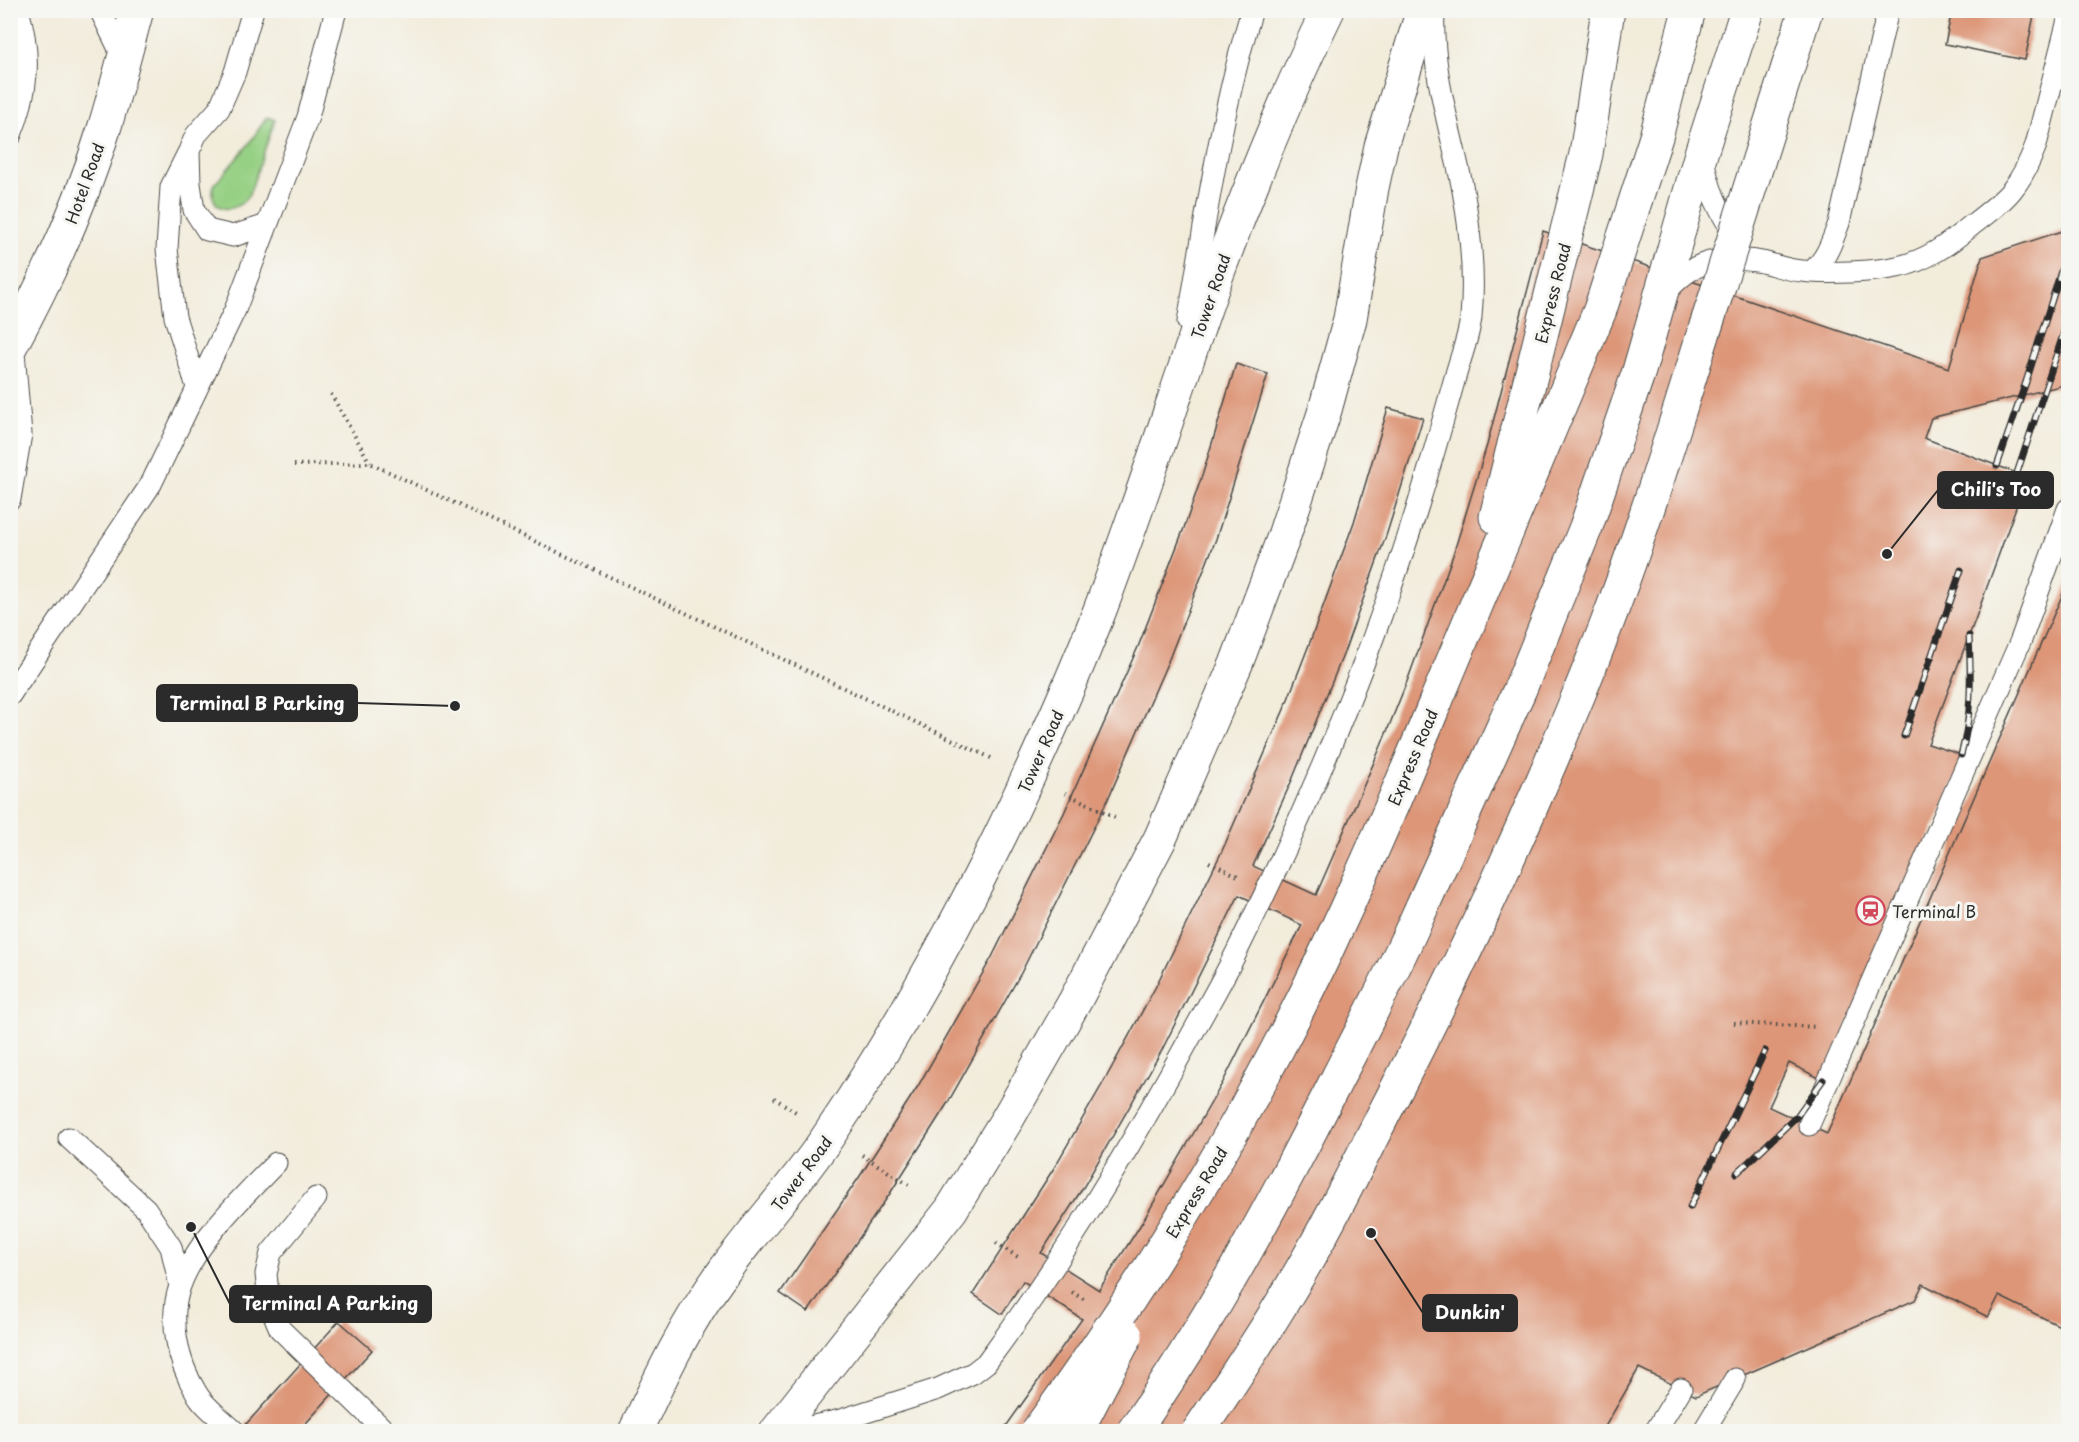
<svg xmlns="http://www.w3.org/2000/svg" width="2079" height="1442" font-family="'Playpen Sans',sans-serif">
<style>
.green{fill:#96d084;stroke:#607e58;stroke-width:1.5}
.building{fill:#dd9678;fill-rule:evenodd}
.lines{fill:none;stroke-linecap:round;stroke-linejoin:round}
.service-casing{stroke:#494845;stroke-width:23}
.tertiary-casing{stroke:#494845;stroke-width:35}
.path{stroke:#494845;stroke-width:4;stroke-dasharray:1.5 4.5;stroke-linecap:butt}
.service{stroke:#fff;stroke-width:21}
.tertiary{stroke:#fff;stroke-width:33}
.rail-casing{stroke:#2b2b2b;stroke-width:7}
.rail{stroke:#f6f6f2;stroke-width:4.5;stroke-dasharray:14;stroke-linecap:butt}
.tertiary-bridge-casing{stroke:#494845;stroke-width:35;stroke-linecap:butt}
.path-bridge{stroke:#494845;stroke-width:4;stroke-dasharray:1.5 4.5;stroke-linecap:butt}
.tertiary-bridge{stroke:#fff;stroke-width:33}
.labels{text-anchor:middle;dominant-baseline:central;stroke-width:6;stroke-linejoin:round;paint-order:stroke}
.street-label{font-size:16px;fill:#2b2b2b;stroke:#f6f6f2}
.poi-label{font-size:16px;fill:#2b2b2b;stroke:#f6f6f2;text-anchor:start}
.leader{fill:none;stroke:#2b2b2b;stroke-width:2}
.callout-dot{fill:#2b2b2b;stroke:#f6f6f2;stroke-width:2}
.callout{fill:#2b2b2b;stroke:#2b2b2b;stroke-width:2}
.callout-label{font-size:18px;text-anchor:middle;font-weight:bold;fill:#fff}
</style>
<rect width="100%" height="100%" fill="#f6f6f2"/>
<filter id="ink" filterUnits="userSpaceOnUse"><feTurbulence type="fractalNoise" baseFrequency=".0167" numOctaves="2"/><feDisplacementMap in="SourceGraphic" scale="12" xChannelSelector="R" yChannelSelector="G"/><feConvolveMatrix kernelMatrix="1 2 1 2 8 2 1 2 1" color-interpolation-filters="sRGB"/></filter>
<filter id="wash" filterUnits="userSpaceOnUse"><feTurbulence type="fractalNoise" baseFrequency=".008" numOctaves="4" result="noise"/><feDisplacementMap in="SourceGraphic" scale="24" xChannelSelector="R" yChannelSelector="G"/><feGaussianBlur stdDeviation="1.35" result="paint"/><feColorMatrix in="noise" values="0 0 0 0 0 0 0 0 0 0 0 0 0 0 0 0 0 1.4 0 .05"/><feComposite in="paint" operator="in"/></filter>
<g filter="url(#wash)">
<rect width="100%" height="100%" fill="#f2ecdb"/>
<path class="green" d="M 267,117 L 275,120 L 249,195 C 234,217 207,211 214,185 L 248,145 Z"/>
<g id="blocks">
<path class="building" d="M 1952,10 L 2035,10 L 2025,60 L 1945,44 Z
M 2068,229 L 2068,384 L 1931,418 L 1924,438 L 2027,477 L 1975,620 L 1928,744 L 1965,756 L 1823,1080 L 1789,1063 L 1769,1107 L 1827,1134 L 2068,582 L 2068,1330 L 1999,1296 L 1988,1317 L 1923,1284 L 1915,1300 L 1696,1396 L 1639,1368 L 1602,1432 L 1002,1432 L 1082,1319 L 1023,1281 L 1002,1314 L 973,1294 L 1054,1168 L 1107,1076 L 1155,988 L 1222,851 L 1285,707 L 1310,642 L 1354,522 L 1388,408 L 1423,418 L 1387,533 L 1343,655 L 1292,780 L 1253,866 L 1316,895 L 1381,746 L 1408,679 L 1453,555 L 1487,445 L 1543,231 L 1949,368 L 1982,257 ZM 1239,895 L 1302,925 L 1223,1082 L 1143,1221 L 1099,1290 L 1041,1253 L 1084,1186 L 1162,1050 Z
M 1236,364 L 1268,374 L 1216,539 L 1169,659 L 1108,799 L 1021,973 L 947,1104 L 889,1195 L 808,1312 L 780,1293 L 860,1176 L 918,1086 L 992,957 L 1064,813 L 1138,647 L 1184,528 L 1203,473 Z
M 339,1321 L 372,1350 L 298,1432 L 239,1432 Z"/>
</g>
</g>
<g filter="url(#ink)">
<use href="#blocks" fill-opacity="0" stroke="#494845" stroke-width="1.5"/>
<g class="lines">
<defs>
<path id="service" d="M 100,10 L 124,59
M 253,10 L 235,72 L 219,109 L 196,135 L 189,151 L 190,184 L 194,210 L 207,230 L 233,236 L 267,225
M 10,137 C 28,93 32,57 18,10
M 188,153 L 171,187 L 167,249 L 175,317 L 197,387
M 1703,156 C 1707,186 1720,217 1740,239
M 1811,272 C 1827,259 1832,241 1839,223 L 1888,10
M 1665,294 C 1691,260 1721,255 1762,262 C 1775,265 1788,270 1802,271 C 1827,274 1873,272 1897,267 C 1927,261 1950,243 1972,225 C 2007,198 2020,188 2036,145 L 2068,20
M 1188,322 C 1206,217 1221,112 1252,10
M 10,499 L 21,434 L 13,341
M 10,695 L 151,484 L 235,310 L 308,117 L 336,10
M 1809,1125 L 2021,640 L 2068,509
M 69,1138 L 146,1209 L 171,1247 L 180,1286
M 316,1198 L 271,1253 L 266,1274 L 269,1303 L 280,1329 L 386,1432
M 235,1432 C 223,1420 203,1406 196,1392 C 178,1363 168,1319 180,1286 C 196,1241 243,1197 276,1163
M 786,1432 L 841,1420 L 938,1389 L 973,1373 L 986,1363 C 1061,1263 1126,1155 1186,1045 C 1204,1012 1223,980 1239,947 C 1310,804 1372,655 1419,502 C 1432,460 1444,417 1456,374 C 1461,356 1469,336 1471,317 C 1475,274 1470,227 1462,185 C 1450,126 1431,71 1434,10
M 1655,1432 L 1681,1389
M 1703,1432 L 1735,1379"/>
<path id="tertiary" d="M 1702,338 L 1718,289
M 10,347 C 48,278 81,204 104,129 C 116,90 126,50 137,10
M 1496,517 L 1586,154 L 1608,10
M 1436,701 L 1600,310 L 1656,137 L 1689,10
M 1421,909 L 1520,689 L 1586,527 L 1639,371 L 1702,150 L 1747,10
M 635,1432 C 661,1376 687,1321 724,1271 C 758,1224 799,1181 831,1132 C 895,1037 951,936 1001,834 C 1036,762 1069,689 1098,615 C 1140,506 1175,393 1214,283 C 1248,191 1285,99 1328,10
M 776,1432 L 951,1210 L 1008,1118 L 1075,1001 L 1160,839 L 1236,664 L 1283,539 L 1325,410 L 1350,319 L 1372,188 L 1381,146 L 1423,10"/>
</defs>
<use href="#service" class="service-casing"/>
<use href="#tertiary" class="tertiary-casing"/>
<path class="path" d="M 331,394 L 370,463
M 294,465 L 370,463 L 991,758
M 1065,793 L 1115,817
M 1209,862 L 1240,877
M 774,1098 L 796,1112
M 862,1155 L 909,1185
M 996,1243 L 1021,1259
M 1072,1292 L 1085,1300"/>
<use href="#service" class="service"/>
<use href="#tertiary" class="tertiary"/>
<defs>
<path id="rail" d="M 1997,466 L 2026,382 L 2068,249
M 2017,473 L 2068,320
M 1904,736 L 1961,570
M 1961,755 C 1972,716 1971,677 1969,636
M 1737,1173 L 1797,1116 L 1823,1080
M 1690,1207 L 1765,1051"/>
</defs>
<use href="#rail" class="rail-casing"/>
<use href="#rail" class="rail"/>
<defs>
<path id="tertiary-bridge" d="M 1718,289 L 1806,10
M 1037,1432 C 1147,1282 1245,1122 1325,954 C 1364,871 1401,786 1436,701
M 1076,1432 L 1126,1336
M 1133,1432 C 1211,1321 1275,1201 1336,1081 C 1365,1024 1395,968 1421,909
M 1198,1432 C 1237,1374 1275,1317 1309,1257 C 1339,1204 1365,1150 1393,1096 C 1472,943 1544,786 1606,626 C 1642,532 1672,435 1702,338"/>
</defs>
<use href="#tertiary-bridge" class="tertiary-bridge-casing"/>
<path class="path-bridge" d="M 1734,1023 L 1817,1027"/>
<use href="#tertiary-bridge" class="tertiary-bridge"/>
</g>
</g>
<defs>
<symbol id="station-ring" viewBox="-11 -11 22 22"><circle r="9.5" fill="#f6f6f2" stroke="#d1495b" stroke-width="1.5"/><path d="M-3-6H3Q5-6 5-4V2Q5 4 3 4L4.5 6H3L1.5 4h-3L-3 6H-4.5L-3 4Q-5 4-5 2V-4Q-5-6-3-6ZM-3.5-4v3h7v-3ZM-3.5 1v1.5H-2V1ZM2 1v1.5H3.5V1Z" fill="#d1495b"/></symbol>
</defs>
<g fill-rule="evenodd">
<use href="#station-ring" x="1854" y="894" width="33" height="33"/>
</g>
<g class="labels">
<g class="street-label">
<text transform="translate(84 183) rotate(-70)">Hotel Road</text>
<text transform="translate(1552 293) rotate(-76)">Express Road</text>
<text transform="translate(1210 296) rotate(-71)">Tower Road</text>
<text transform="translate(1040 751) rotate(-66)">Tower Road</text>
<text transform="translate(1412 757) rotate(-67)">Express Road</text>
<text transform="translate(801 1173) rotate(-53)">Tower Road</text>
<text transform="translate(1196 1192) rotate(-59)">Express Road</text>
</g>
<g class="poi-label">
<text x="1892" y="911">Terminal B</text>
</g>
</g>
<path class="leader" d="M1887 554L1938 490M455 706L357 703M191 1227L230 1304M1371 1233L1423 1313"/>
<g class="callout-dot">
<circle cx="1887" cy="554" r="6"/>
<circle cx="455" cy="706" r="6"/>
<circle cx="191" cy="1227" r="6"/>
<circle cx="1371" cy="1233" r="6"/>
</g>
<g class="callout">
<rect x="1938" y="472" width="115" height="36" rx="6"/>
<rect x="157" y="685" width="200" height="36" rx="6"/>
<rect x="230" y="1286" width="201" height="36" rx="6"/>
<rect x="1423" y="1295" width="94" height="36" rx="6"/>
</g>
<g class="callout-label">
<text x="1996" y="496">Chili's Too</text>
<text x="257" y="710">Terminal B Parking</text>
<text x="330" y="1310">Terminal A Parking</text>
<text x="1470" y="1319">Dunkin'</text>
</g>
<rect width="2079" height="1442" fill="none" stroke="#f6f6f2" stroke-width="36"/>
</svg>
